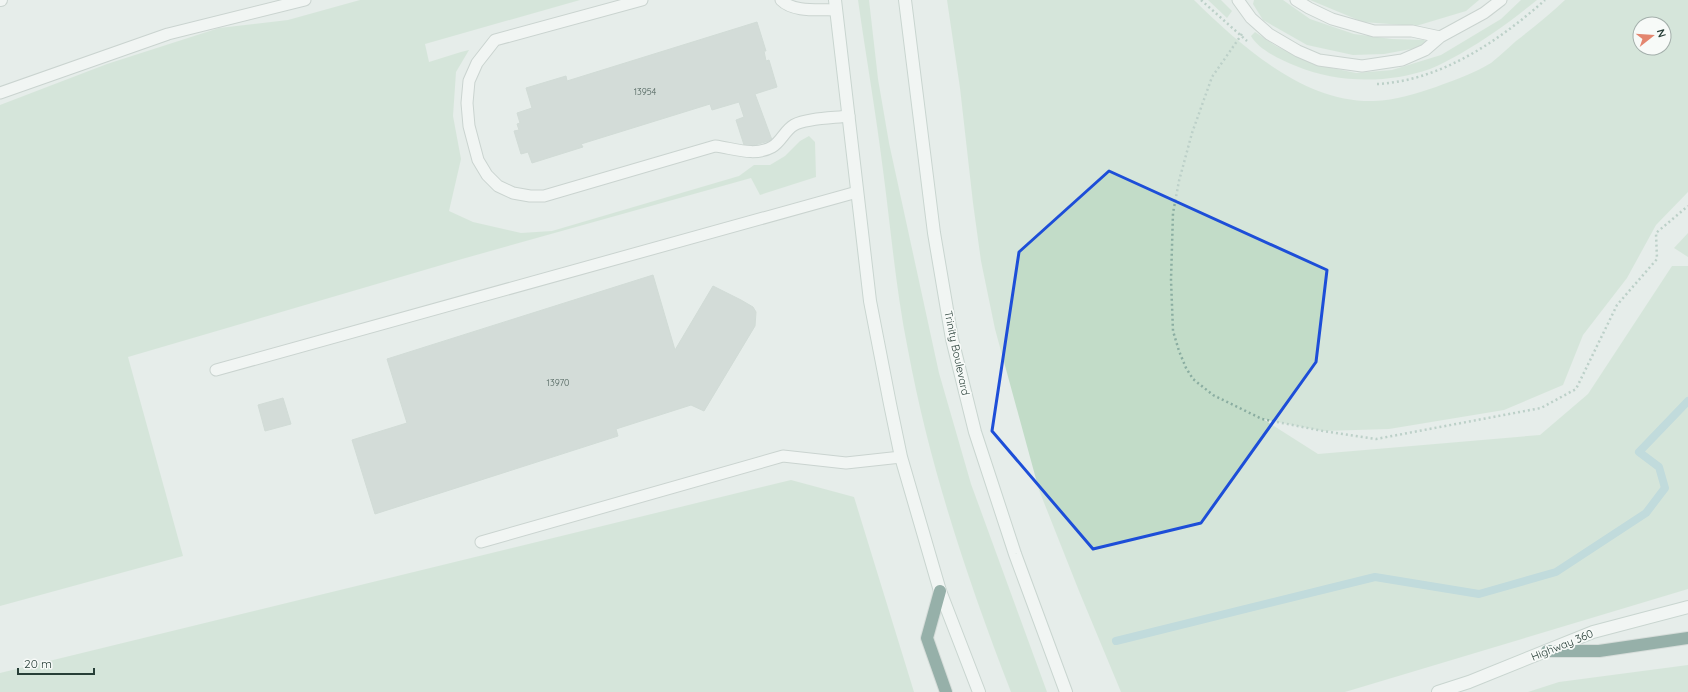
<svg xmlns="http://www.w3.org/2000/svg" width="1688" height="692" font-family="Quicksand,sans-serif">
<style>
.green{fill:#c2dcc8;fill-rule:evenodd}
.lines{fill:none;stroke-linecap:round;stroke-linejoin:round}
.stream{stroke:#95c5cc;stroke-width:8}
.building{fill:#bcc8c3;stroke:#b9c6c0}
.service-casing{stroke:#a9b5b1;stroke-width:13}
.minor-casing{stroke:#a9b5b1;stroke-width:14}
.secondary-casing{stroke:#a6b8b1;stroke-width:14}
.motorway-casing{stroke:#c3c9c7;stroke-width:14}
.path{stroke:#8aada1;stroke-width:2.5;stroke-dasharray:2 3;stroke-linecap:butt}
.service{stroke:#fff;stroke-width:11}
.minor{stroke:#fff;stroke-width:12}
.secondary{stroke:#fff;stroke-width:12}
.motorway{stroke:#36675b;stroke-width:12}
.marked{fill:none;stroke:#1d4ed8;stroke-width:3;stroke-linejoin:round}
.labels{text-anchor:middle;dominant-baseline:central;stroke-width:3.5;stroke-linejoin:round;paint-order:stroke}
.number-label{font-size:9px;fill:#4c605a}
.street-label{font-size:11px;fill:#273e37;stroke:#f7faf8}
</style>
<rect width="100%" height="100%" fill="#e6edea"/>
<path class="green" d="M 360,0 L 580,0 L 425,44 L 429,62 L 461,52 L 469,50 L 456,72 L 453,116 L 461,159 L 449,211 L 473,222 L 521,233 L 552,231 L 739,176 L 754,165 L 770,165 L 785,156 L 800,141 L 809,136 L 815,142 L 816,177 L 760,195 L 751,178 L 462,259 L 128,357 L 183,556 L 0,606 L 0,105 L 107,64 L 219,28 L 288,20 Z
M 858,0 L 869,0 L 878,79 L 889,143 L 939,373 L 971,484 L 1047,692 L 1011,692 C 968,581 930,468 908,350 C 896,291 891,230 883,170 C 876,113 866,57 858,0 Z
M 947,0 L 1194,0 C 1241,46 1304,103 1374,101 C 1396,100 1415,94 1436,87 C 1452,81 1477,72 1491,63 C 1500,56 1508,48 1516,41 C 1533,28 1549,15 1565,0 L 1688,0 L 1688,192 L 1656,225 L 1627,278 L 1583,335 L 1563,385 L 1504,410 L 1389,429 L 1323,431 L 1263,419 L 1318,454 L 1540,435 L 1588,394 L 1672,266 L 1688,266 L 1688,589 L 1345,692 L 1121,692 L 1079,591 L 1039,490 L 995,329 L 981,261 L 973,203 L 960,88 ZM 1640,24 L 1664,24 L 1664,48 L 1640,48 Z
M 1208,0 L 1221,0 L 1232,11 L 1227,18 Z
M 1254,0 L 1283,0 L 1310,19 L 1354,34 L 1392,39 L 1424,40 L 1427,43 L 1422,47 L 1384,54 L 1353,55 L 1307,45 L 1263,20 L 1253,4 Z
M 1310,0 L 1479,0 L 1466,11 L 1416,26 L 1363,22 Z
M 1521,0 L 1537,0 C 1511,21 1489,37 1460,54 C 1450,59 1440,65 1430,69 C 1387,84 1337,83 1296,66 C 1281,60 1259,50 1251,36 L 1255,32 L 1276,46 L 1313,64 L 1356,73 L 1392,70 L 1441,55 L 1501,19 Z
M 1688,233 L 1688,257 L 1674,248 Z
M 791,480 L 854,497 L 914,692 L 0,692 L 0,673 Z
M 1688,665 L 1688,692 L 1528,692 L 1559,682 Z"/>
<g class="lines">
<path class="stream" d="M 1116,641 L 1375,577 L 1479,594 L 1556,572 L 1646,513 L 1665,488 L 1659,467 L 1639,452 L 1688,401"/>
</g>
<path class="building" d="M 757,22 L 766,51 L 764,51 L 766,61 L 769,60 L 777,87 L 755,94 L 772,140 L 745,148 L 736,120 L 744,117 L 739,102 L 712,110 L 710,104 L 581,144 L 583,147 L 532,163 L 528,152 L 521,154 L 514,131 L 519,130 L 517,124 L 520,123 L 517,113 L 532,108 L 526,88 L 566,76 L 567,81 Z
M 653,275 L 675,350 L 713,286 L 741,300 L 753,307 L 756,312 L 755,326 L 704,411 L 691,405 L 616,429 L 618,436 L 375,514 L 352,440 L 407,423 L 387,359 Z
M 283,398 L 291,424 L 265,431 L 258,405 Z"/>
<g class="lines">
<defs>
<path id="service" d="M 642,0 L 495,40 L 477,63 L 469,81 L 467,103 L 469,126 L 478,160 L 487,175 L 498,186 L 513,193 L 530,196 L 544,196 L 715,146 C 733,148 754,157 772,147 C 781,142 785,130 794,125 C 807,118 834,118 849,116
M 781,0 C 794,13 820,9 836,10
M 1238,0 L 1251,18 L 1269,34 L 1298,51 L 1319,60 L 1362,66 L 1402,60 L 1425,50 L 1440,37 L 1484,13 L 1501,0
M 1296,0 L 1309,8 L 1332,19 L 1374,31 L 1412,31 L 1440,37
M 0,93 L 168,34 L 305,0
M 216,370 L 857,192
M 481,542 L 783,456 L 846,463 L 901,457"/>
<path id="minor" d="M 0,0 L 1,0"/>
<path id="secondary" d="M 835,0 L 870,301 L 890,404 L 901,457 L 940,591 L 979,692
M 905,0 L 934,233 L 952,339 L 975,432 L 1015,554 L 1066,692
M 1438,692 L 1469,682 L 1593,632 L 1688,607"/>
<path id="motorway" d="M 940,591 L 927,638 L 946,692
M 1547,651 L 1599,651 L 1688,638"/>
</defs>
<use href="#service" class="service-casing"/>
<use href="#minor" class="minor-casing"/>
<use href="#secondary" class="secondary-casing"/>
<use href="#motorway" class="motorway-casing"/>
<path class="path" d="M 1201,0 L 1247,41
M 1242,34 L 1212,77 L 1192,133 L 1179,181 L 1173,213 L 1171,280 L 1173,331 L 1179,351 L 1186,368 L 1193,379 L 1213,395 L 1262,419 L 1323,431 L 1376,439 L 1541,408 L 1576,389 L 1617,305 L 1657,259 L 1656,233 L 1688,206
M 1377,84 C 1440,81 1499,41 1545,0"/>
<use href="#service" class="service"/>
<use href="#minor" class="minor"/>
<use href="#secondary" class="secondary"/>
<use href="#motorway" class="motorway"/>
</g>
<path d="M0 0H1688V692H0ZM 1109,171 L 1327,270 L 1316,362 L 1201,523 L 1093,549 L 992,431 L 1019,252 Z" fill="#e6edea" fill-opacity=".55" fill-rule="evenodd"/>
<path class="marked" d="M 1109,171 L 1327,270 L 1316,362 L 1201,523 L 1093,549 L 992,431 L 1019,252 Z"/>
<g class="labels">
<g class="number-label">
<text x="645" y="91">13954</text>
<text x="558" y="382">13970</text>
</g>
<g class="street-label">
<text transform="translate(957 353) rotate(78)">Trinity Boulevard</text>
<text transform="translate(1562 645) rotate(-22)">Highway 360</text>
</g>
</g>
<g transform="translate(1652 36) rotate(73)"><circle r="19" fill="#f7faf8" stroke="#a4afab"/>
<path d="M0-3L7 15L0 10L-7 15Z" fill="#e3866f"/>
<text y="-6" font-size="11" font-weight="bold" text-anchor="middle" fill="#273e37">N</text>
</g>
<path d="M18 668v6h76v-6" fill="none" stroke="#273e37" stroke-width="2"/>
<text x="24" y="668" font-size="12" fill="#273e37" stroke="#f7faf8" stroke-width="3" paint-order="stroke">20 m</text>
</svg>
